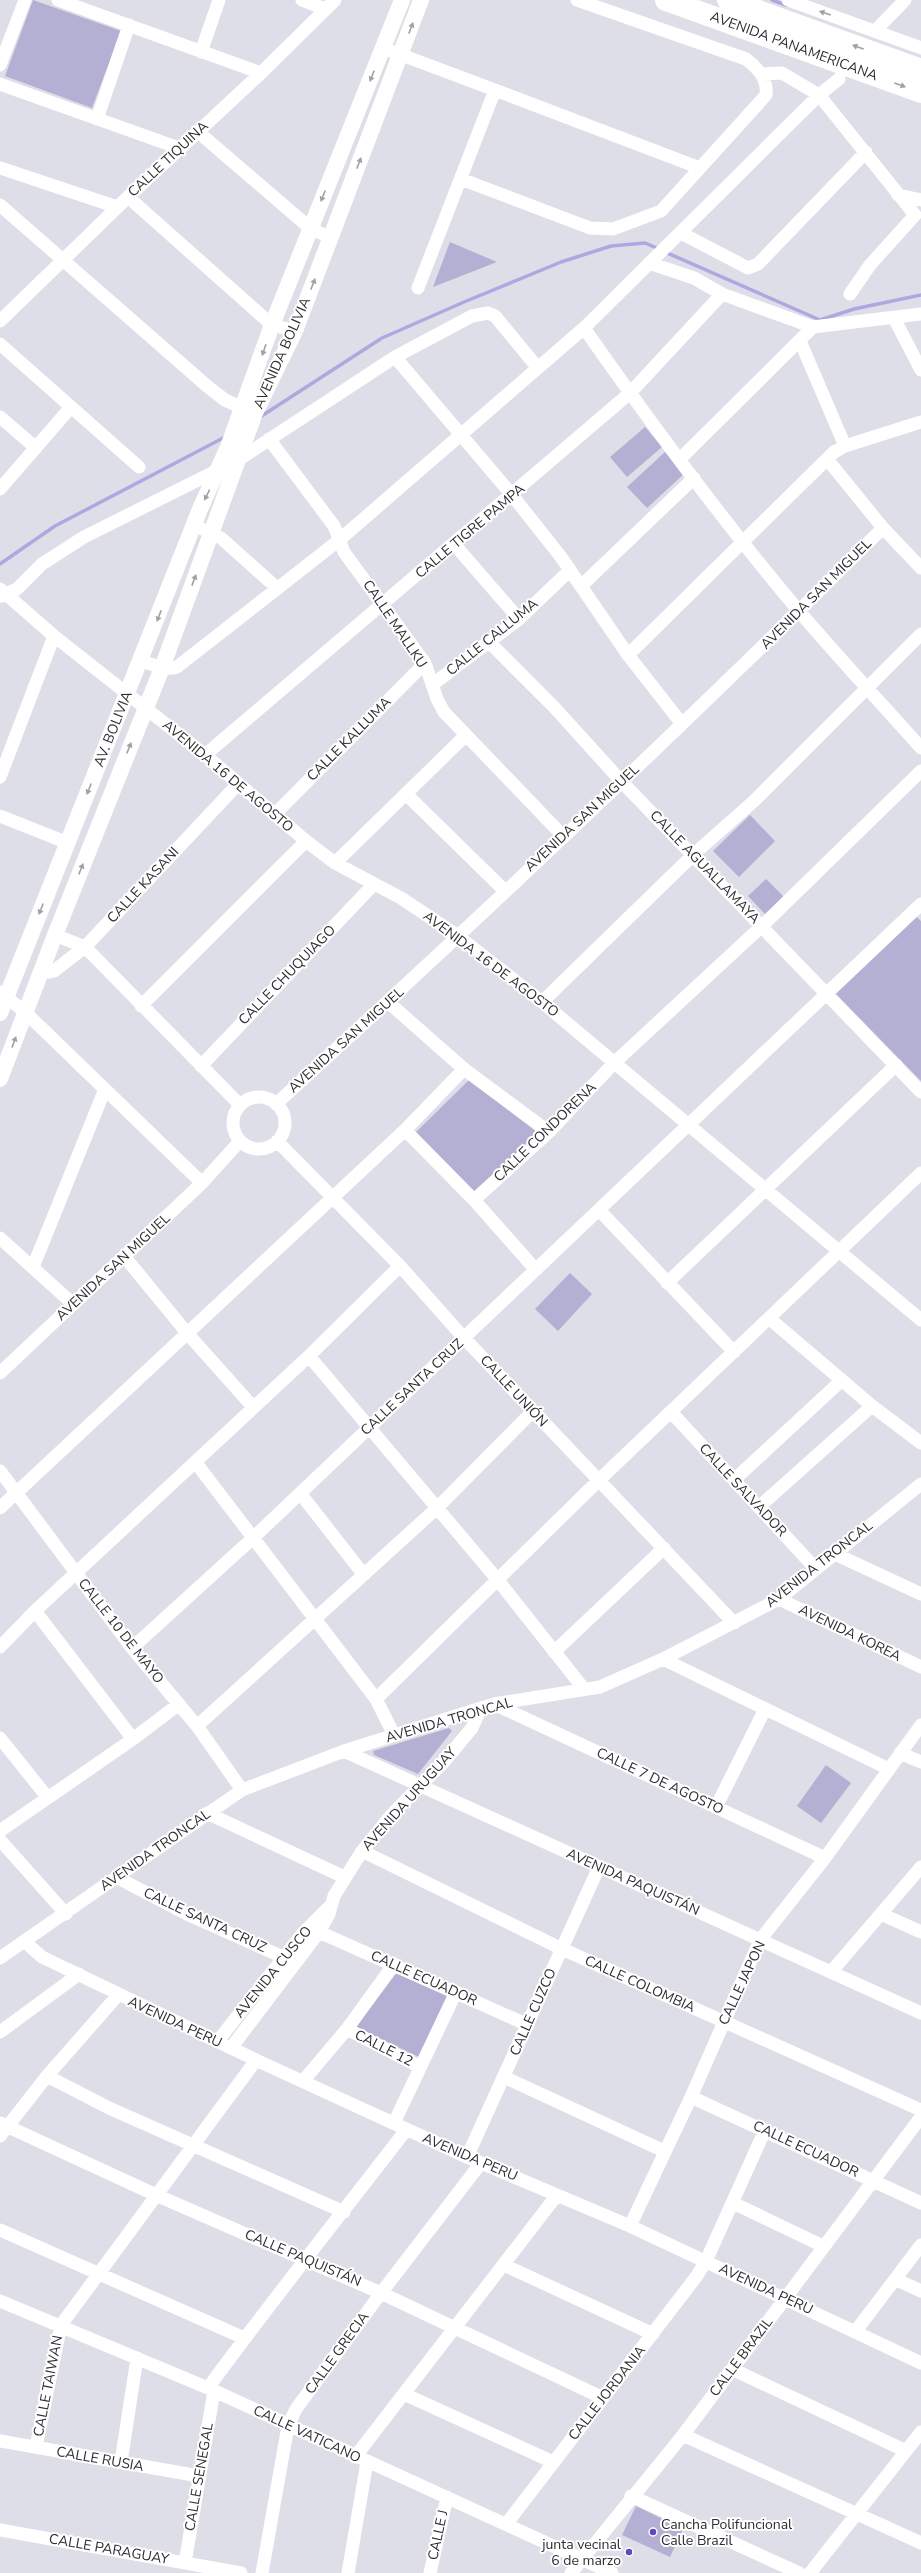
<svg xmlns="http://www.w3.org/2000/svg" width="921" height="2573" font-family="'Nunito Sans',sans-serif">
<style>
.green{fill:#b3b0d3}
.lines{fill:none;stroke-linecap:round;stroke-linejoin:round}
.stream{stroke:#aea8e0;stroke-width:3.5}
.minor{stroke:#fff;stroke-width:13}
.tertiary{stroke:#fff;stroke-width:16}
.trunk{stroke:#fff;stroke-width:22}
.oneway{fill:#a1a0a2}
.poi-dot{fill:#6447c0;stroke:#fff;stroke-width:1.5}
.labels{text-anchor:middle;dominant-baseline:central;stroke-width:4;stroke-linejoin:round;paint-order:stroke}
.street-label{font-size:14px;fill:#2e2d31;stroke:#fff}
.poi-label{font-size:14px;fill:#2e2d31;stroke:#fff;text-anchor:start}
</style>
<rect width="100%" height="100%" fill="#dedee8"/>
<path class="green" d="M 33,0 L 121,31 L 92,108 L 5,76 Z
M 450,242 L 497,262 L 433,287 Z
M 645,427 L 662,447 L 627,477 L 610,457 Z
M 665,452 L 685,473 L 647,508 L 627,487 Z
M 750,815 L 775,841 L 739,877 L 713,851 Z
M 766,879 L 785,898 L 766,915 L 748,896 Z
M 916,916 L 921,921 L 921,1081 L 835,993 Z
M 469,1080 L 538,1133 L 475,1194 L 414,1134 Z
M 570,1273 L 592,1294 L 558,1331 L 535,1309 Z
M 449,1728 L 452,1731 L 418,1774 L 374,1755 L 373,1751 Z
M 826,1765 L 851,1783 L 821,1823 L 797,1806 Z
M 398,1971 L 450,1994 L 421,2058 L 356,2027 Z
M 636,2506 L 683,2529 L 670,2557 L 622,2535 Z"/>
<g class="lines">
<path class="stream" d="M 772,0 L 786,5
M 665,252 L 820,320 L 854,309 L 921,295
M 260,417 L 382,338 L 464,302 L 561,262 L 611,246 L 645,243 L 659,249
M 0,564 L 55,526 L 225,437"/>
<path class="minor" d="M 58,0 L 261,73
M 302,0 L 325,9
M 788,0 L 921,48
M 875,31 L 905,0
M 383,48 L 495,90
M 201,52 L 219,0
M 0,65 L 25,0
M 761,74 L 782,73 L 819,95 L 915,215 L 870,265 L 850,294
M 0,84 L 179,148
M 97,119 L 129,25
M 197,131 L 310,228 L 331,238
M 0,168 L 117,207
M 461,179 L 590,228 L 613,229 L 661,211 L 766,95 C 768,79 758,68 746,59 L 577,0
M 898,195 L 921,200
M 128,197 L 272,325 L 295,331
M 0,205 L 207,386 L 225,400 L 251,412
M 681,233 L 748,268 L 758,264 L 866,152
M 649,263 L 694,278 L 722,294 L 813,327
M 418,288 L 495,90 L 700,168
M 894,318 L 921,370
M 0,321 L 128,197 L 261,73 L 335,0
M 584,328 L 819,95 L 839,79
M 800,341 L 845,446
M 0,344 L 139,467
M 395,357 L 512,495 L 561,557 L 628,655 L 682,724
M 0,417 L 36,448
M 269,439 L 334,526 L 344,552 L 425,663 L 437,699 L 444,712 L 563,836
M 680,459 L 813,327 L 921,314
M 827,459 L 883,528 L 921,568
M 0,489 L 71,407
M 194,525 L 221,538 L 277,588
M 454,544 L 519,619
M 581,586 L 694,478
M 0,589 L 54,636 L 205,755 L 306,841 L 335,863 L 401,898 L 458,936 L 542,1002 L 921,1320
M 1,596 L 17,589 L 42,564 L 84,537 L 238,460 L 395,357 L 472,316 L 488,313 L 495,316 L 537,367
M 489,642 L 554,707 L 621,781 L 921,1092
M 628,655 L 834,452 L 845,446 L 921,422
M 141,661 C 152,664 165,671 177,667 L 338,541 L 584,328 C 652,425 722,520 798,610 C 838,657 880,702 921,748
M 432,685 L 519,619 L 569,571
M 205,755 L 630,393 L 722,294
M 0,777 L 54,636
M 406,794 L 505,891
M 274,815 L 425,663
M 0,816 L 68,843
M 335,863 L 465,736
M 55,935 L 85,947 L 240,1105
M 39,974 L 54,971 L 85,947 L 238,784
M 0,992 L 25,1012 L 202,1183
M 388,1002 L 464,1069 L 549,1132
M 542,1002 L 694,854 L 754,801 L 921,634
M 141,1006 L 306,841
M 201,1066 L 374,884
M233 1123a26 26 0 1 1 52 0a26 26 0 1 1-52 0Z
M 276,1104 C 482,916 685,724 883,528
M 405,1130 L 474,1200 L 536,1270
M 277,1141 L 400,1266 L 464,1338 L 734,1623
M 474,1200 L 549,1132 L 614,1063 L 763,925 L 921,771
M 600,1211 L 734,1352
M 0,1238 L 73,1304
M 124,1256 L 187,1333 L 253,1407
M 33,1267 L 105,1089
M 667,1283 L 896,1065
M 770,1319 L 872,1406 L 921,1443
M 309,1356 L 497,1579 L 584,1689
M 0,1373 L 202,1183 L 240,1141
M 671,1412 L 815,1568
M 196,1463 L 376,1699 L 394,1735
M 0,1471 L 132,1648 L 197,1726 L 242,1790
M 734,1480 L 842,1380
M 300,1493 L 364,1575
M 759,1507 L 872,1406
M 0,1508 L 405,1130 L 464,1069
M 833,1553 L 921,1594
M 779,1599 L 921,1667
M 35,1611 L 133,1739
M 0,1647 L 35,1611 L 309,1356 L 400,1266
M 132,1648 L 254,1537 L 921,904
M 554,1652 L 664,1548
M 663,1659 L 889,1769
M 376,1699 L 598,1481 L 921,1173
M 494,1704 L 825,1858
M 197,1726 L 437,1508 L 533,1411
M 0,1738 L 48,1798
M 344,1751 L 921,2013
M 900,1753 L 921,1762
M 716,1807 L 765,1709
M 207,1813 L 344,1877
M 0,1831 L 133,1739 L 179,1704
M 0,1840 L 66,1914
M 362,1851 L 560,1948 L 921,2110
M 116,1877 L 187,1914 L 294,1962
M 881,1914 L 921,1932
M 319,1932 L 528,2025
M 24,1941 L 42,1957 L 256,2060 L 467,2157 L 630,2226 L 921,2363
M 0,1958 L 242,1790 L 344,1751 L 494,1704 L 600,1687 L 663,1659 L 779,1599 L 921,1484
M 831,1972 L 921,1867
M 347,2029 L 420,2067
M 0,2032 L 79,1974
M 217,2042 L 303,1933 L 329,1907
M 231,2048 L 319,1932 L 329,1914 L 334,1896 L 362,1851 L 392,1814 L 442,1764 L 472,1728 L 481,1708
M 47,2076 L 109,2108 L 344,2212
M 504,2077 L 664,2151
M 303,2081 L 347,2029 L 394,1964
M 691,2097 L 921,2203
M 0,2123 L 156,2195 L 381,2293 L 603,2398
M 394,2123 L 456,1992
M 0,2136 L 47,2076 L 118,1995
M 467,2157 L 599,1867
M 733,2203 L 823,2246
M 630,2226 L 691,2097 L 760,1940 L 825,1858 L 921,1725
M 0,2230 L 244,2338
M 504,2265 L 653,2334
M 895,2279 L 921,2291
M 0,2301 L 208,2388 L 612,2573
M 855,2332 L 921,2245
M 732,2369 L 906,2451
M 208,2388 C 272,2300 340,2216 406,2130
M 404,2394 L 553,2462
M 683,2435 L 921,2543
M 0,2441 L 199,2476
M 36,2447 L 61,2325 L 256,2060
M 355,2457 L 557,2195
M 121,2462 L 137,2358
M 631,2496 L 799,2573
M 507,2523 L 696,2277 L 706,2261 L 765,2130
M 0,2530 L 241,2573
M 185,2563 L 214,2391
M 262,2573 L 288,2426 L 296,2409 L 381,2293 L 481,2163
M 348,2573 L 367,2462
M 430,2573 L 447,2497
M 571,2573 L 683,2435 L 921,2117
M 810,2573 L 921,2432"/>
<path class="tertiary" d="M 0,1013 L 200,509 L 228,447 L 272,325 L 402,0
M 0,1079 L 55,935 L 162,668 L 255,413 L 295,331 L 421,0"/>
<path class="trunk" d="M 666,0 L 921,92
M 728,0 L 921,70"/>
</g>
<defs><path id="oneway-solid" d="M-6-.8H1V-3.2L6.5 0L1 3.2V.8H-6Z"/></defs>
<g class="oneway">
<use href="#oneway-solid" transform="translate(825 13) rotate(-161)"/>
<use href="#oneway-solid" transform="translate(411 28) rotate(-69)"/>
<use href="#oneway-solid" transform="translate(858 47) rotate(-160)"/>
<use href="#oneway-solid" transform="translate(372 76) rotate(112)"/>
<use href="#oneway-solid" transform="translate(900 85) rotate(20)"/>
<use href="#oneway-solid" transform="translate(359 163) rotate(-69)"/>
<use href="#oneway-solid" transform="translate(323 196) rotate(112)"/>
<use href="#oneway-solid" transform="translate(313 284) rotate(-69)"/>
<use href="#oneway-solid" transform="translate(264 350) rotate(109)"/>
<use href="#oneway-solid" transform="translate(207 495) rotate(116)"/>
<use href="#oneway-solid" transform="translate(194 580) rotate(-70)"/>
<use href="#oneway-solid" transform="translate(159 616) rotate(111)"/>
<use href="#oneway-solid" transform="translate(129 748) rotate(-68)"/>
<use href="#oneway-solid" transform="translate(89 789) rotate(112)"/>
<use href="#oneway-solid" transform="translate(81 869) rotate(-68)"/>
<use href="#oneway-solid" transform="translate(41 909) rotate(112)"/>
<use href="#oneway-solid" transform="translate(14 1042) rotate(-70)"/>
</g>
<g class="poi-dot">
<circle cx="653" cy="2532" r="4"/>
<circle cx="629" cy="2552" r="4"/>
</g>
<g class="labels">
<g class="street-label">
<text transform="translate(794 46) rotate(20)">AVENIDA PANAMERICANA</text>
<text transform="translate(168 159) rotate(-43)">CALLE TIQUINA</text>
<text transform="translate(282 353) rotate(-66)">AVENIDA BOLIVIA</text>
<text transform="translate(470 531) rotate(-40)">CALLE TIGRE PAMPA</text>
<text transform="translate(816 594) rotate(-45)">AVENIDA SAN MIGUEL</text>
<text transform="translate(395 624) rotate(56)">CALLE MALLKU</text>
<text transform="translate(492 637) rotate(-39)">CALLE CALLUMA</text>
<text transform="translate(113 729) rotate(-68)">AV. BOLIVIA</text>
<text transform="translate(349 739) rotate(-45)">CALLE KALLUMA</text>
<text transform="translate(228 776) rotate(40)">AVENIDA 16 DE AGOSTO</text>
<text transform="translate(582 818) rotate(-43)">AVENIDA SAN MIGUEL</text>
<text transform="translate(705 867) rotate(46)">CALLE AGUALLAMAYA</text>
<text transform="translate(143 885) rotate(-47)">CALLE KASANI</text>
<text transform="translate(491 964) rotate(37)">AVENIDA 16 DE AGOSTO</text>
<text transform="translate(287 975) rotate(-46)">CALLE CHUQUIAGO</text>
<text transform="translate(346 1040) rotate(-42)">AVENIDA SAN MIGUEL</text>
<text transform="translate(545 1132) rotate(-44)">CALLE CONDORENA</text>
<text transform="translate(113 1267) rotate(-43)">AVENIDA SAN MIGUEL</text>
<text transform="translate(412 1387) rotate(-43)">CALLE SANTA CRUZ</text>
<text transform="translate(514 1391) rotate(47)">CALLE UNIÓN</text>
<text transform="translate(743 1490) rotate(47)">CALLE SALVADOR</text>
<text transform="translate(819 1564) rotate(-38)">AVENIDA TRONCAL</text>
<text transform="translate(121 1631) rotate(52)">CALLE 10 DE MAYO</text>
<text transform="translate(850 1633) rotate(26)">AVENIDA KOREA</text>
<text transform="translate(449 1720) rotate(-16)">AVENIDA TRONCAL</text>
<text transform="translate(660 1781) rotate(25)">CALLE 7 DE AGOSTO</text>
<text transform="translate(409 1799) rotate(-48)">AVENIDA URUGUAY</text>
<text transform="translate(155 1850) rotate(-35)">AVENIDA TRONCAL</text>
<text transform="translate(633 1882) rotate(24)">AVENIDA PAQUISTÁN</text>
<text transform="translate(205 1920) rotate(25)">CALLE SANTA CRUZ</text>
<text transform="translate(273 1972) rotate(-51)">AVENIDA CUSCO</text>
<text transform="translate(424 1978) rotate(24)">CALLE ECUADOR</text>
<text transform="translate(742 1983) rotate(-65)">CALLE JAPON</text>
<text transform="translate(640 1984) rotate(24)">CALLE COLOMBIA</text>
<text transform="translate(533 2012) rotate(-66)">CALLE CUZCO</text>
<text transform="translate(175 2022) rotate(25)">AVENIDA PERU</text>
<text transform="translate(384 2048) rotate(27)">CALLE 12</text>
<text transform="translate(806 2149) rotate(25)">CALLE ECUADOR</text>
<text transform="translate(470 2157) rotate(23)">AVENIDA PERU</text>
<text transform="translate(303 2258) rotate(23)">CALLE PAQUISTÁN</text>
<text transform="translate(766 2289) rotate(25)">AVENIDA PERU</text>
<text transform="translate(337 2353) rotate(-54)">CALLE GRECIA</text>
<text transform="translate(741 2357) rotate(-53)">CALLE BRAZIL</text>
<text transform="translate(48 2386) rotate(-79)">CALLE TAIWAN</text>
<text transform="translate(607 2393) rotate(-52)">CALLE JORDANIA</text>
<text transform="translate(307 2434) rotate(25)">CALLE VATICANO</text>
<text transform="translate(100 2459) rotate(10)">CALLE RUSIA</text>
<text transform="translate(199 2477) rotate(-80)">CALLE SENEGAL</text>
<text transform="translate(438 2535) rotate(-78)">CALLE J</text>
<text transform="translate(109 2549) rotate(10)">CALLE PARAGUAY</text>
</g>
<g class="poi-label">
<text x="661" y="2524">Cancha Polifuncional<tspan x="661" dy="16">Calle Brazil</tspan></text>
<text x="621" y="2544" text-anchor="end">junta vecinal<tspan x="621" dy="16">6 de marzo</tspan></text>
</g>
</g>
</svg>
